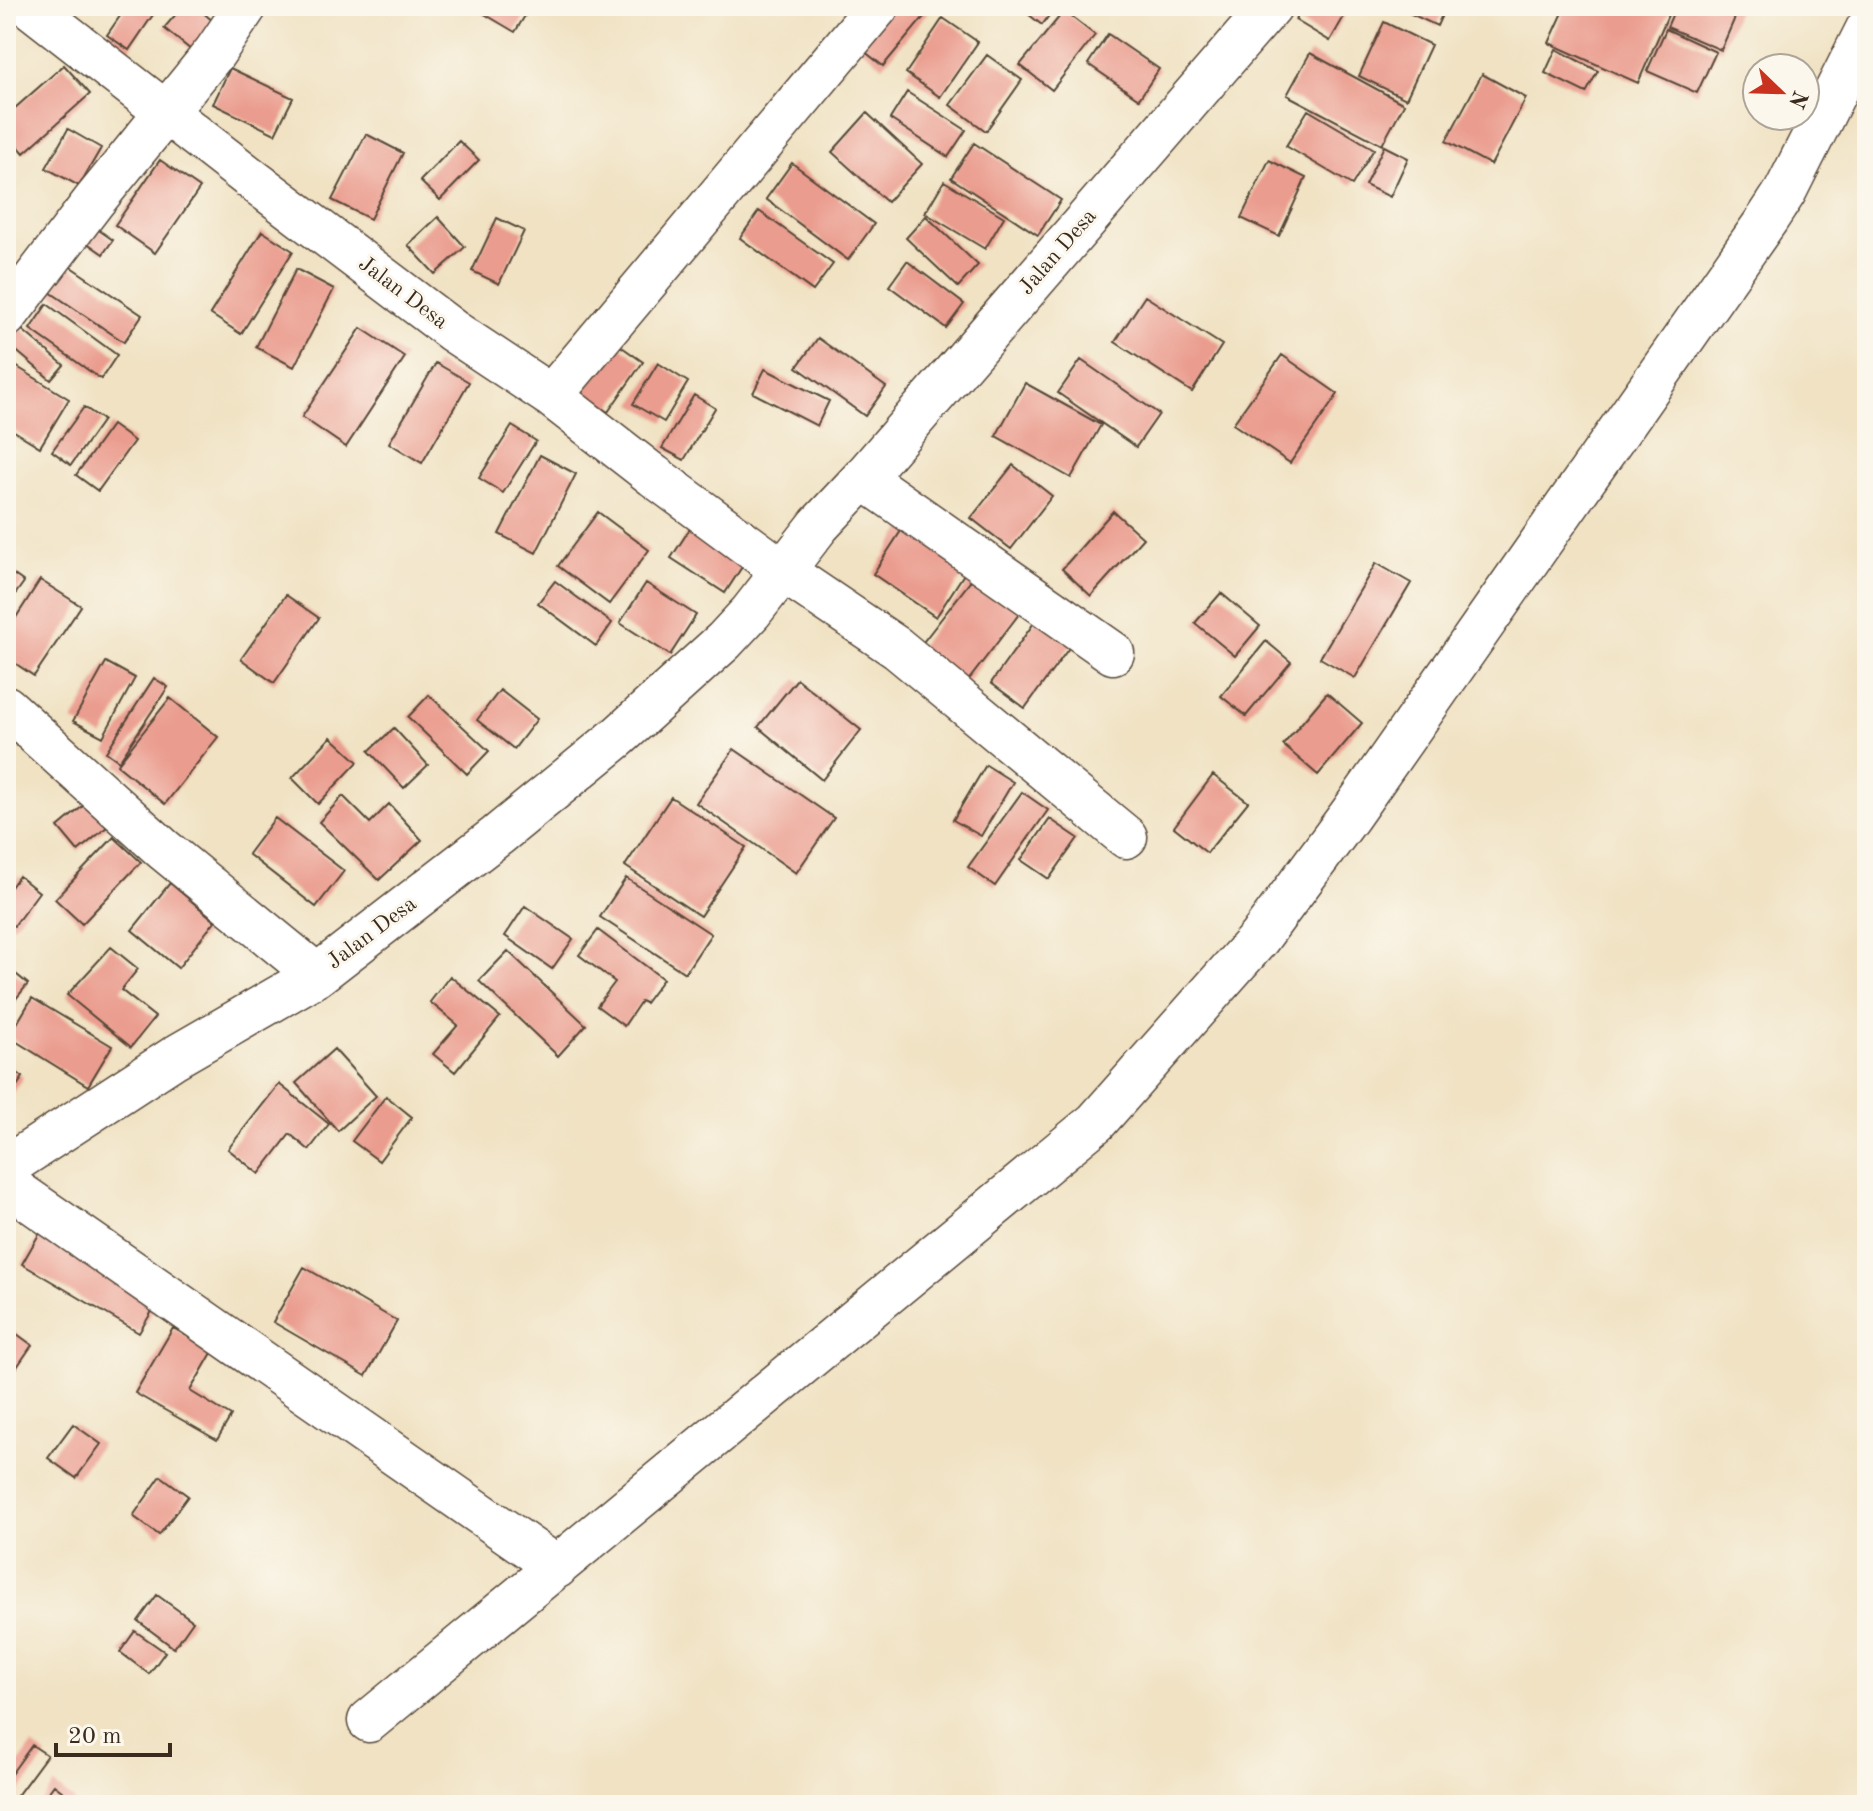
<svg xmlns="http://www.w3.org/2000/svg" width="1873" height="1811" font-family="'Old Standard TT',serif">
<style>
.building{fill:#ea9c8e}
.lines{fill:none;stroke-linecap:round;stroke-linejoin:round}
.street-casing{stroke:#564637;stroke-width:45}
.street{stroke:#fff;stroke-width:42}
.labels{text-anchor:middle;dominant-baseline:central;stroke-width:6;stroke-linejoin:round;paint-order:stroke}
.street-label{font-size:22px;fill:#3b2a1e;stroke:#fbf7ec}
</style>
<rect width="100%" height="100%" fill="#fbf7ec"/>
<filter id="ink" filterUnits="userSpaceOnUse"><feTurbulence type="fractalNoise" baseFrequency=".0125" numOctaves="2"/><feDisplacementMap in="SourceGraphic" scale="16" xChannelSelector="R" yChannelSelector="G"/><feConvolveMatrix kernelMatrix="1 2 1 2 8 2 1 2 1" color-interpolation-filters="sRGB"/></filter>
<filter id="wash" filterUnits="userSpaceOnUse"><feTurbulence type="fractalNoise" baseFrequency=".006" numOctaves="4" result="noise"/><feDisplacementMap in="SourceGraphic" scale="32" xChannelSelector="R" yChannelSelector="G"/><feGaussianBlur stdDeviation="1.8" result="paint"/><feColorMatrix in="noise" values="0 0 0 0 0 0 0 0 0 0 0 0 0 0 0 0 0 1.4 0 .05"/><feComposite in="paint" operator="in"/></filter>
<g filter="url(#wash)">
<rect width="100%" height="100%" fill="#f0e2c3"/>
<g id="blocks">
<path class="building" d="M 127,6 L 159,6 L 129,50 L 107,35 Z
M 183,6 L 195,6 L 214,22 L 191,50 L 164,28 Z
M 471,6 L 531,6 L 515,32 Z
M 892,6 L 933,6 L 883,66 L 859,47 Z
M 1018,6 L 1056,6 L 1042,25 Z
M 1303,6 L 1350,6 L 1330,41 L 1295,20 Z
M 1394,6 L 1446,6 L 1437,26 Z
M 1566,6 L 1672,6 L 1638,83 L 1549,43 Z
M 1676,6 L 1740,6 L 1721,50 L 1667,27 Z
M 1064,11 L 1095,35 L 1052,90 L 1020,65 Z
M 943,18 L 978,42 L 940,97 L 906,73 Z
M 1384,22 L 1431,45 L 1406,99 L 1359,76 Z
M 1666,29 L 1716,52 L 1697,93 L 1647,71 Z
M 1108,34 L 1159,69 L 1139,99 L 1088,64 Z
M 1556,49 L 1598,71 L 1586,93 L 1545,73 Z
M 1310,53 L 1404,104 L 1382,145 L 1287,95 Z
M 987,55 L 1022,80 L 986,131 L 950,105 Z
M 64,65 L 90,94 L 24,153 L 6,132 L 6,116 Z
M 230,68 L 293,98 L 275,134 L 213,104 Z
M 1482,74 L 1526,98 L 1491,165 L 1446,141 Z
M 907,92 L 966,130 L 948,157 L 890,119 Z
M 1308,110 L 1374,149 L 1352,185 L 1286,146 Z
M 867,113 L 922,164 L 887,202 L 832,152 Z
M 68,129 L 101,148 L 79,186 L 46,168 Z
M 366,134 L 403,153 L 370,219 L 332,200 Z
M 459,141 L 479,160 L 440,200 L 420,181 Z
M 974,143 L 1061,200 L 1038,235 L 951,178 Z
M 1384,146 L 1408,158 L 1390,197 L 1365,185 Z
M 160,160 L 200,188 L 155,253 L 115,225 Z
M 1269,160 L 1306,178 L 1279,236 L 1241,218 Z
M 792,163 L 874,224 L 848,260 L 766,199 Z
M 944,181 L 1004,217 L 985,249 L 925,213 Z
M 759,211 L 833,264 L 813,291 L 740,238 Z
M 926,216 L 978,265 L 958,287 L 906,238 Z
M 438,217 L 465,247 L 435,274 L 408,245 Z
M 497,218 L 524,231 L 499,284 L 472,271 Z
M 93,226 L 113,240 L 103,254 L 83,240 Z
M 262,231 L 293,251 L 241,334 L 210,314 Z
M 62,261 L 142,315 L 124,342 L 44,288 Z
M 907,261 L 964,304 L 946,328 L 889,286 Z
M 296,269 L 334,289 L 294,367 L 256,347 Z
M 1145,296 L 1222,345 L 1192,392 L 1115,342 Z
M 47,304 L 117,355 L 101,379 L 30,329 Z
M 20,328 L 64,365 L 51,380 L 7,343 Z
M 361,328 L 405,357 L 346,447 L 302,417 Z
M 818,338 L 886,387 L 865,416 L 797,367 Z
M 612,340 L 643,362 L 608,412 L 577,392 Z
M 1282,355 L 1338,394 L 1290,463 L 1233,424 Z
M 6,360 L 69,399 L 40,447 L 6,426 Z
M 1081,360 L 1159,414 L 1136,447 L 1058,393 Z
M 436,363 L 469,382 L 422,463 L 389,443 Z
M 658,363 L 688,382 L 664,422 L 633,404 Z
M 765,369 L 829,401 L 817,426 L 753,393 Z
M 1025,383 L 1101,425 L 1071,478 L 996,436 Z
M 694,395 L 715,408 L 684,460 L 662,448 Z
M 84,407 L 103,420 L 71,465 L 52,451 Z
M 112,425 L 134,441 L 98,491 L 76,475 Z
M 512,426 L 536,441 L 503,493 L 479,478 Z
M 540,455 L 576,474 L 536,553 L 499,534 Z
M 1013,465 L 1052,496 L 1011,549 L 971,518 Z
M 1113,511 L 1143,538 L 1091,596 L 1062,569 Z
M 598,512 L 649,550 L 609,604 L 558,566 Z
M 910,517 L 973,560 L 936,617 L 873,574 Z
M 695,521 L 749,556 L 725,593 L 671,558 Z
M 1376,563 L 1411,583 L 1355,678 L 1320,658 Z
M 6,569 L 24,582 L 6,607 Z
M 980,569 L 1026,605 L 964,686 L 917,650 Z
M 40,580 L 81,606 L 34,676 L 6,657 L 6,633 Z
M 555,581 L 612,623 L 596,646 L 538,603 Z
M 646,583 L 696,615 L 670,655 L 620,623 Z
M 1221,593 L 1260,626 L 1235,656 L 1195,623 Z
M 286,595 L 319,618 L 274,683 L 241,659 Z
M 1039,616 L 1074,641 L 1025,708 L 991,683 Z
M 1266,641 L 1291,662 L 1246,716 L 1221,696 Z
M 106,662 L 135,678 L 103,737 L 73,721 Z
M 154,678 L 168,687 L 119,761 L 106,752 Z
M 797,679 L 861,730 L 822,780 L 758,727 Z
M 500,690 L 537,719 L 514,749 L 477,720 Z
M 1327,693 L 1362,723 L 1318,775 L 1283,745 Z
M 429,695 L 489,751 L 467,774 L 408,717 Z
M 170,698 L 218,737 L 165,804 L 117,765 Z
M 394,728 L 428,765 L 404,788 L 369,751 Z
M 331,737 L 358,762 L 318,804 L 292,778 Z
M 734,749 L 834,818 L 796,873 L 696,803 Z
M 986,765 L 1013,782 L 981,836 L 953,820 Z
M 1213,775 L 1248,802 L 1207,853 L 1174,827 Z
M 1022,792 L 1048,810 L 995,886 L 968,867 Z
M 343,796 L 370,823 L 389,804 L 422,840 L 379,880 L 319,822 Z
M 671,797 L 746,847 L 700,916 L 625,866 Z
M 89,801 L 108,826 L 78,851 L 58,827 Z
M 275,818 L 344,871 L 316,907 L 248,854 Z
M 1050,819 L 1078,838 L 1049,879 L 1021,860 Z
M 114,837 L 141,862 L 82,924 L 55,899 Z
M 19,876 L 39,892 L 14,926 L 6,921 L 6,894 Z
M 626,878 L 711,934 L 685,973 L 600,917 Z
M 170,883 L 215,921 L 178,968 L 132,930 Z
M 525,906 L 573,939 L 552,969 L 505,936 Z
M 598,930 L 663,979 L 645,1003 L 641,1001 L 624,1026 L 597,1006 L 615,982 L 579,955 Z
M 111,947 L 138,969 L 121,990 L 155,1017 L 131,1047 L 67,995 Z
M 508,951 L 586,1025 L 558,1056 L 479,981 Z
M 6,966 L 28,984 L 6,1011 Z
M 450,976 L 500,1017 L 455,1072 L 433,1054 L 458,1025 L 430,1002 Z
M 32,998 L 112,1046 L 88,1086 L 9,1037 Z
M 334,1049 L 376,1096 L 338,1131 L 296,1083 Z
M 6,1065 L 23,1077 L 6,1102 Z
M 279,1084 L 329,1124 L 309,1150 L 290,1134 L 259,1174 L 228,1149 Z
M 386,1096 L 412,1117 L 379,1161 L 352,1141 Z
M 42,1229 L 160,1298 L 139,1333 L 22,1264 Z
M 304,1267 L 397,1321 L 366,1376 L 273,1322 Z
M 6,1326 L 32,1345 L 6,1383 Z
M 173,1328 L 213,1351 L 190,1391 L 231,1416 L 217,1440 L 135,1393 Z
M 73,1424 L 101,1444 L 76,1478 L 48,1458 Z
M 161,1476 L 188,1496 L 159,1535 L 133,1516 Z
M 157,1595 L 193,1621 L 174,1648 L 138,1621 Z
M 135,1631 L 165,1652 L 149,1674 L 120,1652 Z
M 32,1745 L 47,1755 L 10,1805 L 6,1802 L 6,1781 Z
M 54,1785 L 75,1801 L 72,1805 L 39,1805 Z"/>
</g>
</g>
<g filter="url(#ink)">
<use href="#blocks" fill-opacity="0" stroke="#564637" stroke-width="2"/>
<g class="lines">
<defs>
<path id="street" d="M 29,6 L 249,177 L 453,331 L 551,396 L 654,476 L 783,571 L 897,648 L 1126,837
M 6,316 L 94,201 L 215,52 L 246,6
M 551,396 L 878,6
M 863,478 L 1113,653
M 6,707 L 163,849 L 317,975
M 6,1167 L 175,1057 L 317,975 L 497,836 L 618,737 L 724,641 L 751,612 L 819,525 L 863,478 L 1271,6
M 6,1184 L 557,1567
M 369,1721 L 1096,1122 L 1259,938 L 1350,815 L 1768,218 L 1785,192 L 1867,29"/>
</defs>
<use href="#street" class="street-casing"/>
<use href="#street" class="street"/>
</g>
</g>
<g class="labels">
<g class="street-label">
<text transform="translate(1058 252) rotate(-49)">Jalan Desa</text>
<text transform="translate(403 293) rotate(37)">Jalan Desa</text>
<text transform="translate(372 933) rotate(-37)">Jalan Desa</text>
</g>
</g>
<rect width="1873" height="1811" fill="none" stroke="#fbf7ec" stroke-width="32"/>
<g transform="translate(1781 92) rotate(113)"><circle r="38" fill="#fbf7ec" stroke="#aea59a" stroke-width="2"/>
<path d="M0-6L14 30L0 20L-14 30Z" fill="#c8321e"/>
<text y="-12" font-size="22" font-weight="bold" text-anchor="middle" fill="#3b2a1e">N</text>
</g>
<path d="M56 1743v12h114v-12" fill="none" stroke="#3b2a1e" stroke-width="4"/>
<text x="68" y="1743" font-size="24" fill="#3b2a1e" stroke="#fbf7ec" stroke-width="6" paint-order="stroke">20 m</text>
</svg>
